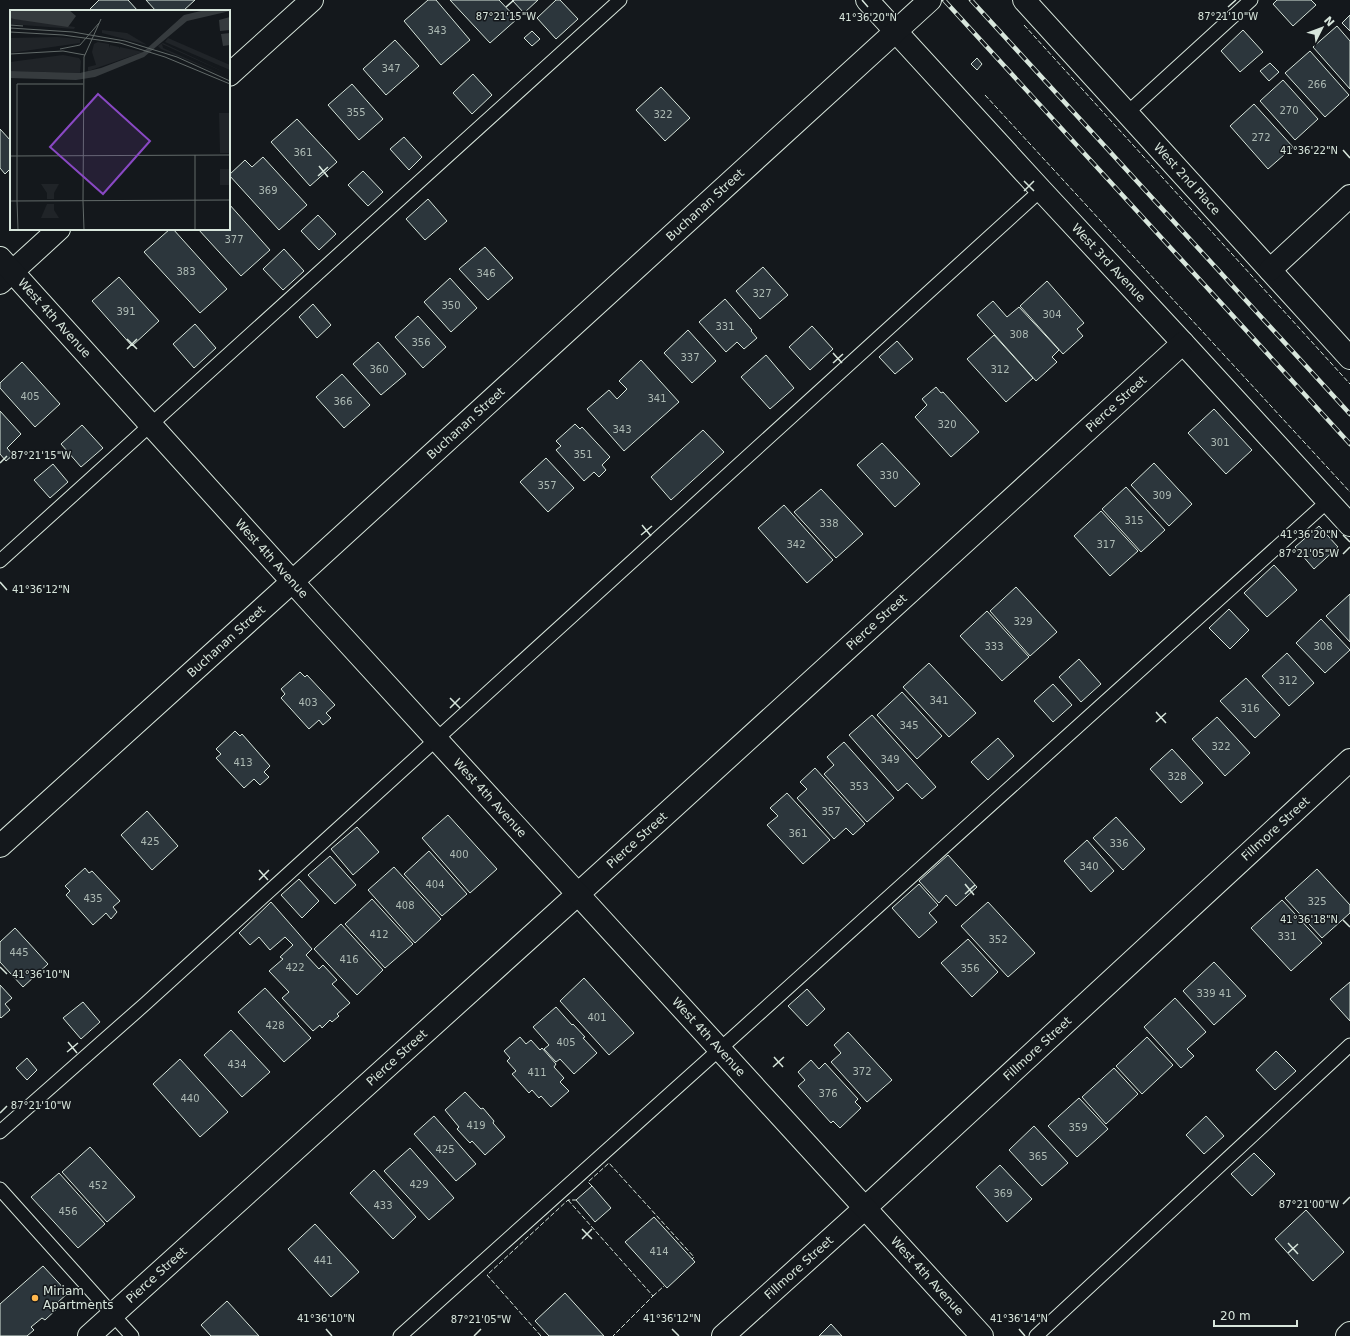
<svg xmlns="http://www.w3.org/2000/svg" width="1350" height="1336" font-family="'DejaVu Sans',sans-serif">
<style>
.building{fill:#2c363c;stroke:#d8e6dc}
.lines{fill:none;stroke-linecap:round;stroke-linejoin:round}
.lane-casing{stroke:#d8e6dc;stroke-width:15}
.street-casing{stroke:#d8e6dc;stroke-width:24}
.primary-casing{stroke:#d8e6dc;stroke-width:24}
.lane{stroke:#14181c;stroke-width:13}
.street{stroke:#14181c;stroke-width:22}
.primary{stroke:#14181c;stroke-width:22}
.rail-casing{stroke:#d8e6dc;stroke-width:4.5}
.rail{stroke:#14181c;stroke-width:3;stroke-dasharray:9;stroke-linecap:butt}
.fence{stroke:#d8e6dc;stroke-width:1;stroke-dasharray:5 2;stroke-linecap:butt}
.ticks{fill:none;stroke:#d8e6dc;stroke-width:1.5}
.poi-dot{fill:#ffb74d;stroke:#14181c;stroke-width:1.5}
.labels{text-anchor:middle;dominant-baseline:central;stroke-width:3;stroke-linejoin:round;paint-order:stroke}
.number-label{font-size:10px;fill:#adbab4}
.street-label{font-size:12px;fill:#d8e6dc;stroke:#14181c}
.poi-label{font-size:12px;fill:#d8e6dc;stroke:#14181c;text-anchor:start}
.inset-road{fill:none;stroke:#626a69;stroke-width:1}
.view{fill:#8948c3;fill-opacity:0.15;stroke:#8948c3;stroke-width:2}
.inset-edge{fill:none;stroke:#d8e6dc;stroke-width:2}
.ticks-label{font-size:10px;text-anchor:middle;fill:#d8e6dc;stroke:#14181c;stroke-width:3;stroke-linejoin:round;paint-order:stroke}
</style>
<rect width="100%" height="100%" fill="#14181c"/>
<path class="building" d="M 99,0 L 128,0 L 138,11 L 90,11 L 89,10 Z
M 146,0 L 195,0 L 183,11 L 156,11 Z
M 428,0 L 436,0 L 470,40 L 441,65 L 404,21 Z
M 450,0 L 499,0 L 517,19 L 490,43 Z
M 512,0 L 538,0 L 524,13 Z
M 556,0 L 560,0 L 578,19 L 556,39 L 537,18 Z
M 1277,0 L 1311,0 L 1316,5 L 1293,26 L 1273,4 Z
M 1350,15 L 1350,31 L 1342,23 Z
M 1337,26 L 1350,41 L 1350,89 L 1313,47 Z
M 1243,30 L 1263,52 L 1240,72 L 1221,51 Z
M 532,31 L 540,39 L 532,46 L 524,38 Z
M 395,40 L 419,66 L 386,95 L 363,69 Z
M 1310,51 L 1349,95 L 1325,117 L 1285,73 Z
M 977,58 L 982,64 L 977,70 L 971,64 Z
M 1270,63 L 1279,72 L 1269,81 L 1260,71 Z
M 473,74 L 492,95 L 472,114 L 453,93 Z
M 1283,80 L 1318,119 L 1295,140 L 1260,101 Z
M 352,84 L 383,119 L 359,140 L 328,105 Z
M 661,87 L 690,118 L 665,141 L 636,110 Z
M 1254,104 L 1293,147 L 1268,169 L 1230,126 Z
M 297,119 L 337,162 L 310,186 L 271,142 Z
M 0,129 L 11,141 L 11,168 L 5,174 L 0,168 Z
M 404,137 L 422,157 L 409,170 L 390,149 Z
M 263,157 L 307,205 L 279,230 L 229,175 L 245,160 L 252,167 Z
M 363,171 L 383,192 L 368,206 L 348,185 Z
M 428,199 L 447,221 L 425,240 L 406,219 Z
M 229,204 L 270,250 L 241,276 L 198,229 L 229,229 Z
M 318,215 L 336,234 L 319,250 L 301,231 Z
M 170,229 L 173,229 L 227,289 L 200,313 L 144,252 Z
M 485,247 L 513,278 L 488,300 L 459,269 Z
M 284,249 L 304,271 L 283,290 L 263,269 Z
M 763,267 L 788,295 L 760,319 L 736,291 Z
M 119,277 L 159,321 L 132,346 L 92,301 Z
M 450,278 L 477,308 L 451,332 L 424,302 Z
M 1047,281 L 1084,323 L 1077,329 L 1083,336 L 1063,354 L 1020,306 Z
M 725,299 L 752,330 L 751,331 L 757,338 L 744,349 L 737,342 L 726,352 L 699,322 Z
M 993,301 L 1007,317 L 1019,307 L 1059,350 L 1052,357 L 1057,362 L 1036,381 L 977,315 Z
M 313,304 L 331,325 L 317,338 L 299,317 Z
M 418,316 L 446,347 L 423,368 L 395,337 Z
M 195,324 L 216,348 L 194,368 L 173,344 Z
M 812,326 L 833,349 L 810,370 L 789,347 Z
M 688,330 L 716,361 L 692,383 L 664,353 Z
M 994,335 L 1033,378 L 1006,402 L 967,359 Z
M 897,341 L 913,359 L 895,374 L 879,357 Z
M 378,342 L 406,374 L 381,395 L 353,364 Z
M 766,355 L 794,388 L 770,409 L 741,377 Z
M 641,360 L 679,402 L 624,451 L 587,409 L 609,390 L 617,399 L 627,389 L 619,381 Z
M 22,362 L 60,404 L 35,427 L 0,388 L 0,383 Z
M 342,374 L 370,405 L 344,428 L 316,397 Z
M 936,387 L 941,393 L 943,392 L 979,432 L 951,457 L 915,417 L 927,405 L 922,399 Z
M 1214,409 L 1252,450 L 1226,474 L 1188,433 Z
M 0,411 L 21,434 L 7,448 L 13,455 L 6,461 L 0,454 Z
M 575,424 L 580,429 L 582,427 L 610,457 L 602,465 L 606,470 L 599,477 L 594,472 L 584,481 L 556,450 L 561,446 L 556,441 Z
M 82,425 L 103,448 L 81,467 L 61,444 Z
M 703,430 L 724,452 L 671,500 L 651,477 Z
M 882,443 L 920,484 L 895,507 L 857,465 Z
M 546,458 L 574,488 L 548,512 L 520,482 Z
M 1154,463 L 1192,504 L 1169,526 L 1131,485 Z
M 53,464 L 68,482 L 50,498 L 34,480 Z
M 1126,487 L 1165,530 L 1141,552 L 1102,509 Z
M 821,489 L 863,534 L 836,558 L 794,512 Z
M 784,505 L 833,560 L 807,583 L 758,528 Z
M 1101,511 L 1138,551 L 1110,576 L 1074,536 Z
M 1319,526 L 1338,547 L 1314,569 L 1295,547 Z
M 1274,565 L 1297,590 L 1267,617 L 1244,593 Z
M 1016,587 L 1057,632 L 1030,656 L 990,611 Z
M 1350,594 L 1350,642 L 1326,616 Z
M 1229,609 L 1249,630 L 1230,649 L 1209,628 Z
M 987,611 L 1029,657 L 1002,681 L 960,636 Z
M 1321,619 L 1350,650 L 1325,673 L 1296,643 Z
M 1287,653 L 1314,683 L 1289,706 L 1262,676 Z
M 1079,659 L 1101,684 L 1081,702 L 1059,677 Z
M 929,663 L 976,713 L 949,737 L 903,687 Z
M 300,672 L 305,677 L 307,675 L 335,705 L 326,713 L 331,718 L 323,725 L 319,720 L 309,729 L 281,698 L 285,694 L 281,689 Z
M 1246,678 L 1280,715 L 1255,738 L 1220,701 Z
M 1053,684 L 1072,705 L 1053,722 L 1034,701 Z
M 902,692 L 942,736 L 917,759 L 877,715 Z
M 872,715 L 936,787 L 922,799 L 907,783 L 898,791 L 849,735 Z
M 1217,717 L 1250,753 L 1225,776 L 1192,739 Z
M 235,731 L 240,736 L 242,734 L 270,766 L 264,772 L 269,777 L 260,785 L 254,779 L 244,788 L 216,758 L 221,754 L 216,749 Z
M 998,738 L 1014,756 L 988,780 L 971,762 Z
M 844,742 L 894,798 L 867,822 L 824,774 L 834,765 L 827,757 Z
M 1172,749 L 1203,783 L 1181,803 L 1150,769 Z
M 815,768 L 865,824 L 853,835 L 846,828 L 834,839 L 797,798 L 807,789 L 800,782 Z
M 787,793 L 830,840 L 803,864 L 767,825 L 778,816 L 770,808 Z
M 147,811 L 178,846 L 152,870 L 121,835 Z
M 448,815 L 497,869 L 470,893 L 422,838 Z
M 1116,817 L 1145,849 L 1123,870 L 1093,838 Z
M 357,827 L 379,852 L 353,875 L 331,849 Z
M 1087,840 L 1114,871 L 1091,892 L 1064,861 Z
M 429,851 L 467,894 L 442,916 L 404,874 Z
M 948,855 L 977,887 L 956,906 L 946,895 L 939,903 L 919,881 Z
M 330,856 L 356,885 L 335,904 L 308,875 Z
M 394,867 L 441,919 L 415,943 L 368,890 Z
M 85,868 L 89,873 L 92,871 L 120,901 L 113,907 L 117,912 L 111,919 L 106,913 L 93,925 L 66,895 L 70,891 L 65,886 Z
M 1317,869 L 1350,905 L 1350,913 L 1322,938 L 1285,898 Z
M 299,879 L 319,901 L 302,918 L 281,895 Z
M 919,884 L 938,905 L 929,913 L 937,922 L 919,938 L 892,908 Z
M 372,899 L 413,944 L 385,968 L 345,924 Z
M 1282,900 L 1322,943 L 1291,971 L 1251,928 Z
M 271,902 L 312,949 L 306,955 L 319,969 L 323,965 L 337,980 L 332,984 L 350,1003 L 337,1014 L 339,1016 L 332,1022 L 330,1020 L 322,1028 L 320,1025 L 313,1031 L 282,998 L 289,992 L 269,971 L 283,959 L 280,957 L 293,945 L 285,937 L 270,950 L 259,937 L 250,945 L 239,933 Z
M 988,902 L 1035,953 L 1008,977 L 961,926 Z
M 341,924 L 383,970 L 357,995 L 314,949 Z
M 15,928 L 48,964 L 23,987 L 0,962 L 0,942 Z
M 968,939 L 998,972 L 972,997 L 941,963 Z
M 1214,962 L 1246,996 L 1214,1025 L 1183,991 Z
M 584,978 L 634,1033 L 609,1055 L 560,1001 Z
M 1350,982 L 1350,1021 L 1330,999 Z
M 0,985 L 12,998 L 5,1004 L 10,1010 L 1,1018 L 0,1017 Z
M 265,988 L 311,1038 L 284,1062 L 238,1012 Z
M 807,989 L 825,1009 L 807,1026 L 788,1006 Z
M 1175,998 L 1206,1032 L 1187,1049 L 1194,1056 L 1181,1068 L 1144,1027 Z
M 83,1002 L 100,1022 L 81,1039 L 63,1018 Z
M 556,1007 L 572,1025 L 573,1024 L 585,1037 L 583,1038 L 597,1053 L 574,1074 L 560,1059 L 556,1062 L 544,1049 L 549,1045 L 533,1027 Z
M 231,1030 L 270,1072 L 242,1097 L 204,1055 Z
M 848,1032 L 892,1080 L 867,1102 L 831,1062 L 841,1053 L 834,1045 Z
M 520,1037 L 526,1044 L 531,1040 L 540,1050 L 542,1048 L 556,1064 L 554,1067 L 564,1078 L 560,1082 L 569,1091 L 551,1107 L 541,1096 L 539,1098 L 532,1090 L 529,1093 L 512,1074 L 516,1071 L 507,1061 L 510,1058 L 504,1051 Z
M 1147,1037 L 1173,1065 L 1142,1094 L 1116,1066 Z
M 1276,1051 L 1296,1071 L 1275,1090 L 1256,1070 Z
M 27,1058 L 37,1070 L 27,1080 L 16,1068 Z
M 180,1059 L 228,1112 L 200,1137 L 153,1084 Z
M 811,1060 L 819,1069 L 825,1063 L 858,1099 L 855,1102 L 861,1108 L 840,1128 L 833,1121 L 831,1123 L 798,1086 L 805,1080 L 798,1072 Z
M 1114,1068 L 1138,1094 L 1106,1124 L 1082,1097 Z
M 465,1092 L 481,1109 L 483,1108 L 494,1121 L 493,1123 L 505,1137 L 485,1155 L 472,1141 L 470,1143 L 457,1129 L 459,1127 L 445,1110 Z
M 1079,1098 L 1108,1129 L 1077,1157 L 1048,1126 Z
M 434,1116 L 476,1164 L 456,1181 L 414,1134 Z
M 1206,1116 L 1224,1136 L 1204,1154 L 1186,1135 Z
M 1034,1126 L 1068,1163 L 1042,1186 L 1009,1150 Z
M 90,1147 L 135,1197 L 107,1222 L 62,1172 Z
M 410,1148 L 454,1198 L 429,1220 L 384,1171 Z
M 1254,1153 L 1275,1174 L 1252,1196 L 1231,1174 Z
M 1000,1165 L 1032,1199 L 1007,1222 L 976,1187 Z
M 374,1170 L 416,1217 L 393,1239 L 350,1193 Z
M 59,1173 L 105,1224 L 78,1248 L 31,1197 Z
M 592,1186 L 611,1208 L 595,1222 L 576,1200 Z
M 1306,1210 L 1344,1252 L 1313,1281 L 1275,1239 Z
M 654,1217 L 695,1262 L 667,1288 L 625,1242 Z
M 315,1224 L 359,1272 L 331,1297 L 288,1249 Z
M 43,1266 L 68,1293 L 57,1303 L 60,1306 L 45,1320 L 42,1318 L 31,1327 L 34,1330 L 27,1336 L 0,1336 L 0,1304 Z
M 565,1293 L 604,1336 L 549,1336 L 535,1321 Z
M 227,1301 L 259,1336 L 211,1336 L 201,1325 Z
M 831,1324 L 842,1336 L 819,1336 Z"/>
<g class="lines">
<defs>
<path id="lane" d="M 1127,113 L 1251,0
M 0,561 L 620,0
M 0,1132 L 145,1004 L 1041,190
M 0,1189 L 132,1336
M 400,1336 L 741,1030 L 1328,501
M 1036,1336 L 1350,1045"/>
<g id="street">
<path id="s1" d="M 867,0 L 1041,190 L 1183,343 L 1350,525"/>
<path id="s2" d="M 1024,0 L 1350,358"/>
<path d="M 229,75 L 312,0"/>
<path d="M 1270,270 L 1350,196"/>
<path d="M 0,283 L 59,229"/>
<path id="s3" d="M 89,1336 L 578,894 L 1183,343"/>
<path id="s4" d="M 723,1336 L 865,1208 L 1350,760"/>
<path d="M 1347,1336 L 1350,1333"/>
</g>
<g id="primary">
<path id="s5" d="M 0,258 L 319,611 L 982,1336"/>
<path id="s6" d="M 0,846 L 293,581 L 930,0"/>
</g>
</defs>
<use href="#lane" class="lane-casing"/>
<use href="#street" class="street-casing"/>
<use href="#primary" class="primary-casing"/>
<use href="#lane" class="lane"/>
<use href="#street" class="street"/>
<use href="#primary" class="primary"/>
<defs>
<path id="rail" d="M 944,0 L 1350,444
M 971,0 L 1350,414"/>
</defs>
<use href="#rail" class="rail-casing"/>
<use href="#rail" class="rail"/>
<path class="fence" d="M 1024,25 L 1350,384
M 985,95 L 1350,492
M 592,1186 L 588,1182 L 609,1163 L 694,1257 L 692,1259
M 568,1200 L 653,1296 L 613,1336
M 653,1296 L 664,1286
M 541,1336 L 487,1275 L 568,1200 L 576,1200"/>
</g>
<path class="ticks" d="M 862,0 L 868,7M 506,7 L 514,0M 1228,7 L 1236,0M 1343,150 L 1350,158M 319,166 L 328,177M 318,176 L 328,167M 1024,181 L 1034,191M 1024,191 L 1034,181M 127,339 L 137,349M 127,349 L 137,339M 833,353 L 842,363M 833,363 L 843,354M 0,463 L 7,456M 642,525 L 651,536M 641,535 L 652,526M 1343,535 L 1350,542M 1343,554 L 1350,547M 0,582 L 7,590M 450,698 L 460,708M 450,708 L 460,698M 1156,712 L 1166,723M 1156,722 L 1166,713M 259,870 L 268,880M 259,880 L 269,870M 965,884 L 974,895M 965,894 L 975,885M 1343,920 L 1350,927M 0,967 L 7,974M 68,1042 L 77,1053M 67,1052 L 78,1043M 774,1057 L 783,1067M 773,1067 L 784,1057M 0,1113 L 7,1106M 1343,1204 L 1350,1197M 582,1229 L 592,1239M 582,1239 L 592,1229M 1288,1243 L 1298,1254M 1288,1253 L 1298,1244M 326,1329 L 332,1336M 672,1329 L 679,1336M 1019,1329 L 1025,1336M 474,1336 L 481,1329"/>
<circle class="poi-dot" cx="35" cy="1298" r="4"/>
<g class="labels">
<g class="number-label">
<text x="437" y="30">343</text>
<text x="391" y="68">347</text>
<text x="1317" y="84">266</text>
<text x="1289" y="110">270</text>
<text x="356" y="112">355</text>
<text x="663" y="114">322</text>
<text x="1261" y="137">272</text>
<text x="303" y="152">361</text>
<text x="268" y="190">369</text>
<text x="234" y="239">377</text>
<text x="186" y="271">383</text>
<text x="486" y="273">346</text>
<text x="762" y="293">327</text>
<text x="451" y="305">350</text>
<text x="126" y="311">391</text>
<text x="1052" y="314">304</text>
<text x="725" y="326">331</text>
<text x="1019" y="334">308</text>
<text x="421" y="342">356</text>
<text x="690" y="357">337</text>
<text x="379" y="369">360</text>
<text x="1000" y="369">312</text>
<text x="30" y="396">405</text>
<text x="657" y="398">341</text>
<text x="343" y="401">366</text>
<text x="947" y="424">320</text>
<text x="622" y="429">343</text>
<text x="1220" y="442">301</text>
<text x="583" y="454">351</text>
<text x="889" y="475">330</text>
<text x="547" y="485">357</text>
<text x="1162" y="495">309</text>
<text x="1134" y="520">315</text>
<text x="829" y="523">338</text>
<text x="796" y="544">342</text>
<text x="1106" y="544">317</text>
<text x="1023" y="621">329</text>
<text x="994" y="646">333</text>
<text x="1323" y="646">308</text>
<text x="1288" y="680">312</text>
<text x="939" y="700">341</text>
<text x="308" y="702">403</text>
<text x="1250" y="708">316</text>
<text x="909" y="725">345</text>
<text x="1221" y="746">322</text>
<text x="890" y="759">349</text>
<text x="243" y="762">413</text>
<text x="1177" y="776">328</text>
<text x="859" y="786">353</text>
<text x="831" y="811">357</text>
<text x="798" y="833">361</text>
<text x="150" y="841">425</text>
<text x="1119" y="843">336</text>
<text x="459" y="854">400</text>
<text x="1089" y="866">340</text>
<text x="435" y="884">404</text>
<text x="93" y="898">435</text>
<text x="1317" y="901">325</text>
<text x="405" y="905">408</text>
<text x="379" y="934">412</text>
<text x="1287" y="936">331</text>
<text x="998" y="939">352</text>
<text x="19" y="952">445</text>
<text x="349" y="959">416</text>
<text x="295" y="967">422</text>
<text x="970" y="968">356</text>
<text x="1214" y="993">339 41</text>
<text x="597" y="1017">401</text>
<text x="275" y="1025">428</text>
<text x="566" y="1042">405</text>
<text x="237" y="1064">434</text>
<text x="862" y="1071">372</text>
<text x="537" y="1072">411</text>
<text x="828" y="1093">376</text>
<text x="190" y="1098">440</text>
<text x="476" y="1125">419</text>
<text x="1078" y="1127">359</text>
<text x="445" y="1149">425</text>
<text x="1038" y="1156">365</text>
<text x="419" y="1184">429</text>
<text x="98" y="1185">452</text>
<text x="1003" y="1193">369</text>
<text x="383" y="1205">433</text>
<text x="68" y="1211">456</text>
<text x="659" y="1251">414</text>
<text x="323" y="1260">441</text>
</g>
<g class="street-label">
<text stroke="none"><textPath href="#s2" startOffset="242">West 2nd Place</textPath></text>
<text stroke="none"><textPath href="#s6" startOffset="953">Buchanan Street</textPath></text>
<text stroke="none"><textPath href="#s1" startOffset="357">West 3rd Avenue</textPath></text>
<text stroke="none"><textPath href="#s5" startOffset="81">West 4th Avenue</textPath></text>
<text stroke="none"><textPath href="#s3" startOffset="1387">Pierce Street</textPath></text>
<text stroke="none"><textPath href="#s6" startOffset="629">Buchanan Street</textPath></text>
<text stroke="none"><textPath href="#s5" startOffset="405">West 4th Avenue</textPath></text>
<text stroke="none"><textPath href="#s3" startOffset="1063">Pierce Street</textPath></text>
<text stroke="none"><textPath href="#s6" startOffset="305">Buchanan Street</textPath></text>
<text stroke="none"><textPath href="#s5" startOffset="729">West 4th Avenue</textPath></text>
<text stroke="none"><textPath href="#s4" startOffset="750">Fillmore Street</textPath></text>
<text stroke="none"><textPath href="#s3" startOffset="739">Pierce Street</textPath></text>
<text stroke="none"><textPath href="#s5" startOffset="1053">West 4th Avenue</textPath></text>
<text stroke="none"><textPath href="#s4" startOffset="426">Fillmore Street</textPath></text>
<text stroke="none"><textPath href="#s3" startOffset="415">Pierce Street</textPath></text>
<text stroke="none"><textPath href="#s4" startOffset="102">Fillmore Street</textPath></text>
<text stroke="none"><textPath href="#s3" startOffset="91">Pierce Street</textPath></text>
<text stroke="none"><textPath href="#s5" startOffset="1377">West 4th Avenue</textPath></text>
</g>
<g class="poi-label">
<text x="43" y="1291">Miriam<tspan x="43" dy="14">Apartments</tspan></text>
</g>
</g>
<g transform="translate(10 10)">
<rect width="220" height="220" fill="#14181c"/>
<path d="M 0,8 L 65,17 L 64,19 L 0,14 ZM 92,20 L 117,23 L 137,35 L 92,23 ZM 47,27 L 70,29 L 70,33 L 0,43 L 0,28 ZM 158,28 L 220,55 L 220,60 L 155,32 ZM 88,32 L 99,34 L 99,38 L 100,35 L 109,37 L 109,39 L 110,37 L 133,42 L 78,61 L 78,57 L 86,55 L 82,42 L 84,34 ZM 153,33 L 220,65 L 152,34 L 153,38 L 220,68 L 151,39 L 148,36 ZM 53,45 L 69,48 L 71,51 L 70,63 L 0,61 L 0,52 ZM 209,103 L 220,103 L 220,143 L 210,143 ZM 210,159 L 220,159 L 220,175 L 210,175 ZM 31,174 L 49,174 L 44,183 L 44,189 L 37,189 L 37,183 ZM 37,194 L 44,194 L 44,200 L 49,208 L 31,208 Z" fill="#202428"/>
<path d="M 0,0 L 59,0 L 66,6 L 58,17 L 4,9 L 0,8 ZM 195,0 L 220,1 L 177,11 L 134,47 L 85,67 L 66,70 L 0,68 L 0,61 L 70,63 L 91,58 L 133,42 L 174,5 ZM 220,7 L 220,20 L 210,21 L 209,10 ZM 220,23 L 220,35 L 213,36 L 211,24 Z" fill="#363b3e"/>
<path class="inset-road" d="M 0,15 L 13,16M 0,18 L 63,22 L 115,31 L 167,47 L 220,71M 0,22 L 53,25 L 110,33 L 155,47 L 220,74M 50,39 L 70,35 L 89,13M 0,44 L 53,41 L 75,45M 185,145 L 185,220M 0,146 L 220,145M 0,191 L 220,190M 7,191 L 7,74 L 73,74M 7,191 L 8,220M 73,191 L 74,220M 73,191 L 74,47 L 91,9"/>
<path class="view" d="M 88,84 L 140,131 L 93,184 L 40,137 Z"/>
<rect width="220" height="220" class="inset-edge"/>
</g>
<g class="ticks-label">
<text x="1228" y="20">87°21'10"W</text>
<text x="506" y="20">87°21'15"W</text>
<text x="868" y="21">41°36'20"N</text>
<text x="1309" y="154">41°36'22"N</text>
<text x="41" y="459">87°21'15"W</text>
<text x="1309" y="538">41°36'20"N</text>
<text x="1309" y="557">87°21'05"W</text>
<text x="41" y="593">41°36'12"N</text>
<text x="1309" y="923">41°36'18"N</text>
<text x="41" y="978">41°36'10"N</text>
<text x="41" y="1109">87°21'10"W</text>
<text x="1309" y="1208">87°21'00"W</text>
<text x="326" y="1322">41°36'10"N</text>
<text x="672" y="1322">41°36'12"N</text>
<text x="1019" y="1322">41°36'14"N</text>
<text x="481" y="1323">87°21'05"W</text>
</g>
<g transform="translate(1322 28) rotate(48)" stroke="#14181c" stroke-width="3" paint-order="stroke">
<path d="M0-3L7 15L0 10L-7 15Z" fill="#d8e6dc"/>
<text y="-6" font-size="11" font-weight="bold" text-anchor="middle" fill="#d8e6dc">N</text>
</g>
<path d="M1214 1320v6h83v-6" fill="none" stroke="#d8e6dc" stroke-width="2"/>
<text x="1220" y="1320" font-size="12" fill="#d8e6dc" stroke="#14181c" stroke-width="3" paint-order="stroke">20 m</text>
</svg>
